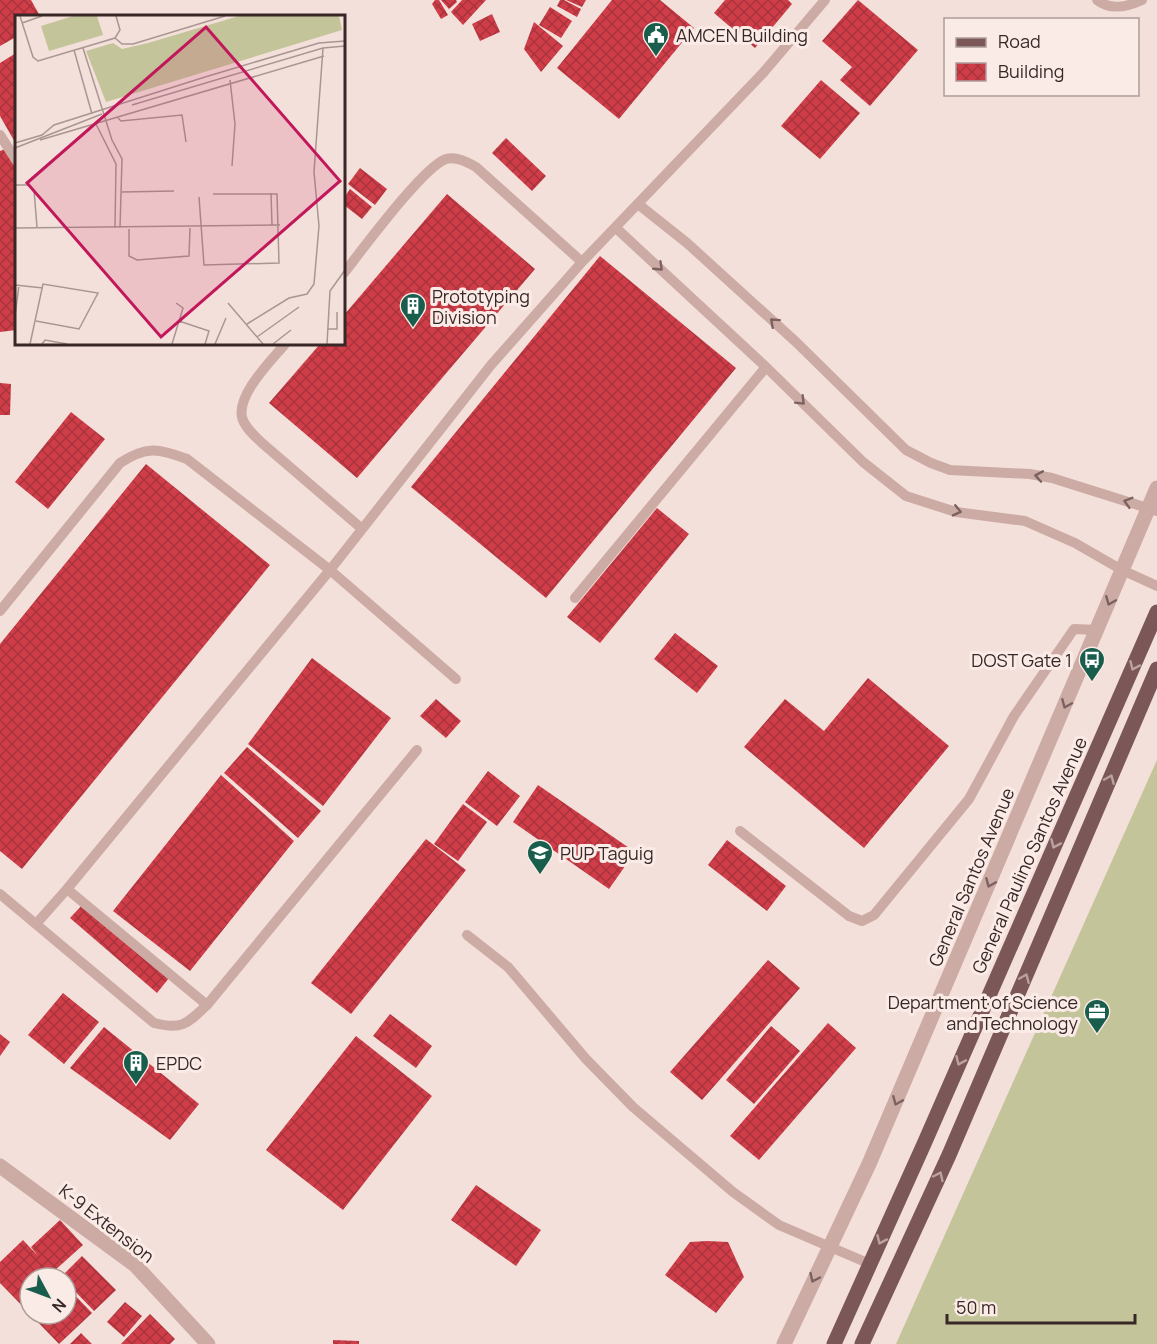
<svg xmlns="http://www.w3.org/2000/svg" width="1157" height="1344" font-family="Manrope,sans-serif">
<style>
.grass{fill:#c3c499}
.building{fill:url(#building-cross-hatch)}
.lines{fill:none;stroke-linecap:round;stroke-linejoin:round}
.service{stroke:#cdaba5;stroke-width:10}
.minor{stroke:#cdaba5;stroke-width:15}
.primary{stroke:#7b5757;stroke-width:15}
.oneway{stroke:#7b6260}
.oneway2{stroke:#bba19f}
.labels{text-anchor:middle;dominant-baseline:central;stroke-width:6;stroke-linejoin:round;paint-order:stroke}
.poi-label{font-size:18px;fill:#382727;stroke:#fbebe7;text-anchor:start}
.street-label{font-size:18px;fill:#382727;stroke:#fbebe7}
.inset-road{fill:none;stroke:#a99692;stroke-width:1.5}
.view{fill:#c2185b;fill-opacity:0.15;stroke:#c2185b;stroke-width:3}
.inset-edge{fill:none;stroke:#382727;stroke-width:3}
</style>
<defs>
<pattern id="building-cross-hatch" width="8" height="8" patternUnits="userSpaceOnUse" patternTransform="scale(1.5)"><rect width="8" height="8" fill="#cf3d48"/><path d="M0 0l8 8M0 8l8-8" fill="none" stroke="#a9333c"/></pattern>
</defs>
<rect width="100%" height="100%" fill="#f4e0da"/>
<path class="grass" d="M 1157,760 L 1157,1344 L 896,1344 Z"/>
<path class="building" d="M 0,0 L 31,0 L 40,16 L 16,16 L 16,37 L 0,46 Z
M 435,0 L 439,0 L 448,15 L 441,19 L 432,4 Z
M 441,0 L 456,0 L 457,2 L 449,9 Z
M 462,0 L 486,0 L 463,25 L 451,12 Z
M 560,0 L 564,0 L 581,9 L 577,17 L 557,6 Z
M 566,0 L 586,0 L 582,7 Z
M 612,0 L 660,0 L 694,28 L 619,119 L 557,68 Z
M 725,0 L 788,0 L 792,4 L 755,48 L 714,13 Z
M 858,0 L 918,50 L 870,106 L 840,80 L 852,67 L 822,41 Z
M 550,7 L 572,21 L 561,38 L 539,25 Z
M 492,14 L 500,32 L 480,41 L 472,24 Z
M 534,22 L 563,46 L 541,72 L 524,49 Z
M 16,53 L 16,144 L 0,116 L 0,63 Z
M 821,80 L 860,113 L 820,159 L 781,126 Z
M 506,138 L 546,176 L 532,191 L 492,153 Z
M 5,149 L 16,168 L 16,330 L 0,332 L 0,151 Z
M 360,168 L 387,189 L 375,205 L 348,184 Z
M 350,189 L 372,207 L 362,219 L 344,205 L 344,198 Z
M 447,194 L 535,269 L 357,478 L 269,403 L 320,344 L 344,344 L 344,315 Z
M 600,256 L 736,368 L 546,598 L 411,487 Z
M 0,383 L 11,384 L 10,415 L 0,415 Z
M 71,412 L 105,439 L 48,509 L 15,482 Z
M 146,464 L 270,565 L 22,869 L 0,851 L 0,644 Z
M 657,508 L 689,534 L 600,643 L 567,617 Z
M 675,633 L 718,666 L 697,693 L 654,659 Z
M 312,658 L 391,718 L 323,806 L 248,744 Z
M 868,678 L 949,746 L 864,848 L 744,747 L 785,699 L 824,731 Z
M 436,699 L 461,721 L 446,738 L 420,716 Z
M 247,747 L 321,811 L 298,838 L 224,773 Z
M 488,771 L 520,796 L 497,826 L 465,802 Z
M 221,775 L 294,841 L 190,971 L 113,911 Z
M 538,785 L 635,852 L 609,889 L 513,822 Z
M 463,804 L 487,822 L 458,861 L 434,844 Z
M 426,839 L 466,870 L 351,1014 L 311,983 Z
M 727,840 L 786,886 L 767,911 L 708,865 Z
M 83,904 L 169,978 L 157,993 L 70,918 Z
M 768,960 L 800,988 L 702,1100 L 670,1072 Z
M 63,993 L 99,1022 L 64,1064 L 28,1035 Z
M 390,1014 L 432,1046 L 416,1068 L 373,1036 Z
M 828,1023 L 856,1048 L 759,1160 L 730,1136 Z
M 771,1026 L 800,1051 L 754,1104 L 726,1080 Z
M 104,1027 L 199,1104 L 170,1140 L 70,1068 Z
M 0,1034 L 10,1042 L 0,1056 Z
M 356,1036 L 432,1096 L 343,1210 L 266,1150 Z
M 476,1185 L 541,1230 L 516,1266 L 451,1220 Z
M 60,1220 L 83,1245 L 53,1272 L 59,1278 L 30,1278 L 30,1314 L 66,1314 L 66,1286 L 92,1313 L 59,1344 L 0,1283 L 0,1262 L 23,1240 L 38,1256 L 31,1247 Z
M 707,1241 L 728,1242 L 744,1277 L 716,1313 L 665,1275 L 690,1242 Z
M 82,1256 L 116,1290 L 94,1311 L 66,1282 L 66,1278 L 60,1278 Z
M 125,1302 L 142,1316 L 124,1337 L 107,1322 Z
M 150,1314 L 175,1339 L 170,1344 L 121,1344 Z
M 81,1333 L 92,1344 L 70,1344 Z
M 333,1340 L 359,1341 L 359,1344 L 333,1344 Z"/>
<g class="lines">
<path class="service" d="M 1097,0 C 1111,11 1127,7 1142,0
M 0,135 L 16,160
M 638,204 L 687,243 L 796,342 L 906,450 L 931,463 L 950,470 L 1030,474 L 1052,478 L 1157,511
M 616,228 L 766,367 L 863,462 L 906,496 L 956,512 L 1025,521 L 1075,543 L 1122,570 L 1157,586
M 344,273 C 362,250 423,167 446,159 C 456,156 467,162 476,167 L 582,262
M 285,344 C 272,360 237,394 242,417 C 244,427 255,436 262,443 L 361,528
M 575,598 L 766,367
M 0,611 L 120,463 C 146,446 158,448 187,459 L 330,570 L 456,679
M 740,831 L 849,916 L 862,921 L 874,915 L 969,799 L 1014,716 L 1074,629 L 1098,630
M 67,889 L 207,1005
M 0,894 L 154,1023 C 182,1030 187,1024 207,1005 L 417,750
M 36,924 L 67,889 L 330,570 L 491,365 L 582,262 L 763,73 L 825,0
M 467,935 L 508,967 L 586,1059 L 633,1107 L 733,1192 L 779,1225 L 870,1264"/>
<path class="minor" d="M 0,1166 L 135,1265 L 208,1344
M 784,1344 L 869,1164 L 1157,488"/>
<path class="primary" d="M 834,1344 L 924,1144 L 1157,612
M 862,1344 L 949,1155 L 1157,669"/>
</g>
<defs><path id="oneway-chevron" d="M-2-3.5L2.5 0L-2 3.5" fill="none" stroke-width="1.6" stroke-linecap="round" stroke-linejoin="round" transform="scale(1.5)"/></defs>
<g class="oneway">
<use href="#oneway-chevron" transform="translate(659 267) rotate(43)"/>
<use href="#oneway-chevron" transform="translate(774 322) rotate(-138)"/>
<use href="#oneway-chevron" transform="translate(801 401) rotate(45)"/>
<use href="#oneway-chevron" transform="translate(1039 476) rotate(-170)"/>
<use href="#oneway-chevron" transform="translate(1128 502) rotate(-164)"/>
<use href="#oneway-chevron" transform="translate(957 511) rotate(13)"/>
<use href="#oneway-chevron" transform="translate(1110 601) rotate(112)"/>
<use href="#oneway-chevron" transform="translate(1066 704) rotate(113)"/>
<use href="#oneway-chevron" transform="translate(990 883) rotate(113)"/>
<use href="#oneway-chevron" transform="translate(897 1101) rotate(113)"/>
<use href="#oneway-chevron" transform="translate(814 1278) rotate(115)"/>
</g>
<g class="oneway2">
<use href="#oneway-chevron" transform="translate(1134 666) rotate(114)"/>
<use href="#oneway-chevron" transform="translate(1110 779) rotate(-67)"/>
<use href="#oneway-chevron" transform="translate(1055 844) rotate(114)"/>
<use href="#oneway-chevron" transform="translate(1025 978) rotate(-67)"/>
<use href="#oneway-chevron" transform="translate(960 1061) rotate(114)"/>
<use href="#oneway-chevron" transform="translate(939 1176) rotate(-65)"/>
<use href="#oneway-chevron" transform="translate(881 1240) rotate(114)"/>
</g>
<defs>
<symbol id="civic-pin" viewBox="-11 -11 22 30"><path d="M0 17L-7.5 6A9.5 9.5 0 1 1 7.5 6Z" fill="#195d4c" stroke="#fbebe7"/><path d="M-.6-6.5H3V-4.5H.6V-3L4-1V1h2V6H-6V1h2V-1L-.6-3ZM-1.2 2.5V6h2.4V2.5Z" fill="#fff"/></symbol>
<symbol id="building-pin" viewBox="-11 -11 22 30"><path d="M0 17L-7.5 6A9.5 9.5 0 1 1 7.5 6Z" fill="#195d4c" stroke="#fbebe7"/><path d="M-4-6H4V6H1V3H-1V6H-4ZM-2.5-4.3h1.7v1.8h-1.7ZM.8-4.3h1.7v1.8H.8ZM-2.5-1h1.7V.8h-1.7ZM.8-1h1.7V.8H.8Z" fill="#fff"/></symbol>
<symbol id="bus-pin" viewBox="-11 -11 22 30"><path d="M0 17L-7.5 6A9.5 9.5 0 1 1 7.5 6Z" fill="#195d4c" stroke="#fbebe7"/><path d="M-5-6H5V4H4V6H2V4H-2V6H-4V4H-5ZM-3.5-4V0h7V-4ZM-3.5 1.2v1.5H-2V1.2ZM2 1.2v1.5H3.5V1.2Z" fill="#fff"/></symbol>
<symbol id="university-pin" viewBox="-11 -11 22 30"><path d="M0 17L-7.5 6A9.5 9.5 0 1 1 7.5 6Z" fill="#195d4c" stroke="#fbebe7"/><path d="M0-5L7-2L0 1L-7-2ZM-4 1L0 2.5L4 1V4Q0 6-4 4Z" fill="#fff"/></symbol>
<symbol id="office-pin" viewBox="-11 -11 22 30"><path d="M0 17L-7.5 6A9.5 9.5 0 1 1 7.5 6Z" fill="#195d4c" stroke="#fbebe7"/><path d="M-6-3h4V-5.5h4V-3h4V5H-6ZM-1-4.5V-3h2v-1.5ZM-6 0V1H6V0Z" fill="#fff"/></symbol>
</defs>
<g fill-rule="evenodd">
<use href="#civic-pin" x="641" y="20" width="30" height="40"/>
<use href="#building-pin" x="398" y="291" width="30" height="40"/>
<use href="#bus-pin" x="1077" y="645" width="30" height="40"/>
<use href="#university-pin" x="525" y="838" width="30" height="40"/>
<use href="#office-pin" x="1082" y="997" width="30" height="40"/>
<use href="#building-pin" x="121" y="1048" width="30" height="40"/>
</g>
<g class="labels">
<g class="poi-label">
<text x="676" y="35">AMCEN Building</text>
<text x="432" y="296">Prototyping<tspan x="432" dy="21">Division</tspan></text>
<text x="1072" y="660" text-anchor="end">DOST Gate 1</text>
<text x="560" y="853">PUP Taguig</text>
<text x="1078" y="1002" text-anchor="end">Department of Science<tspan x="1078" dy="21">and Technology</tspan></text>
<text x="156" y="1063">EPDC</text>
</g>
<g class="street-label">
<text transform="translate(1029 855) rotate(-66)">General Paulino Santos Avenue</text>
<text transform="translate(971 877) rotate(-67)">General Santos Avenue</text>
<text transform="translate(107 1223) rotate(38)">K-9 Extension</text>
</g>
</g>
<g transform="translate(15 15)">
<rect width="330" height="330" fill="#f4e0da"/>
<path d="M 224,1 L 324,1 L 327,15 L 91,87 L 71,36 L 98,28 L 107,34 L 133,28 Z" fill="#c3c499"/>
<path d="M 58,1 L 82,1 L 88,20 L 34,36 L 26,11 Z" fill="#c3c499"/>
<path class="inset-road" d="M 5,1 L 18,42 L 23,46 L 100,23 L 105,15 L 101,1M 7,8 L 27,1M 100,23 L 107,29 L 118,29 L 210,1M 68,33 L 97,125 L 107,144 L 105,213M 59,35 L 77,99M 215,65 L 220,109 L 217,151M 117,90 L 308,33 L 330,31M 103,103 L 106,106 L 167,100 L 171,127M 80,107 L 101,149 L 100,213M 25,125 L 309,41M 0,128 L 27,120 L 39,110 L 190,62 L 304,28 L 330,26M 0,133 L 87,99M 0,170 L 14,170 L 19,175 L 22,212M 107,177 L 159,176M 256,178 L 257,210M 184,182 L 189,250 L 264,248 L 262,179 L 198,179M 0,213 L 265,210M 114,214 L 114,241 L 122,245 L 174,241 L 175,213M 0,270 L 28,273M 213,288 L 248,329M 0,301 L 4,270M 164,306 L 194,316 L 190,329M 232,309 L 274,283 L 292,279 L 299,269 L 304,211 L 299,157 L 308,33M 313,314 L 322,314 L 322,297M 242,322 L 284,292M 15,329 L 28,269 L 83,278 L 64,314 L 21,306M 27,329 L 30,325 L 52,329M 157,329 L 168,293 L 161,288M 200,329 L 211,303M 258,329 L 276,315M 312,329 L 315,276 L 330,255"/>
<path class="view" d="M 191,12 L 325,166 L 146,322 L 12,168 Z"/>
<rect width="330" height="330" class="inset-edge"/>
</g>
<rect x="944" y="18" width="195" height="78" fill="#fbebe7" stroke="#ad9d9a" stroke-width="1.5"/>
<rect x="956" y="38" width="30" height="9" fill="#7b5757" stroke="#ad9d9a" stroke-width="1.5"/>
<text x="998" y="48" font-size="18" fill="#382727">Road</text>
<rect x="956" y="63" width="30" height="18" fill="url(#building-cross-hatch)" stroke="#ad9d9a" stroke-width="1.5"/>
<text x="998" y="78" font-size="18" fill="#382727">Building</text>
<g transform="translate(48 1296) rotate(131)"><circle r="28" fill="#fbebe7" stroke="#ad9d9a" stroke-width="1.5"/>
<path d="M0-4.5L10 22L0 15L-10 22Z" fill="#195d4c"/>
<text y="-9" font-size="16" font-weight="bold" text-anchor="middle" fill="#382727">N</text>
</g>
<path d="M947 1314v9h188v-9" fill="none" stroke="#382727" stroke-width="3"/>
<text x="956" y="1314" font-size="18" fill="#382727" stroke="#fbebe7" stroke-width="4.5" paint-order="stroke">50 m</text>
</svg>
